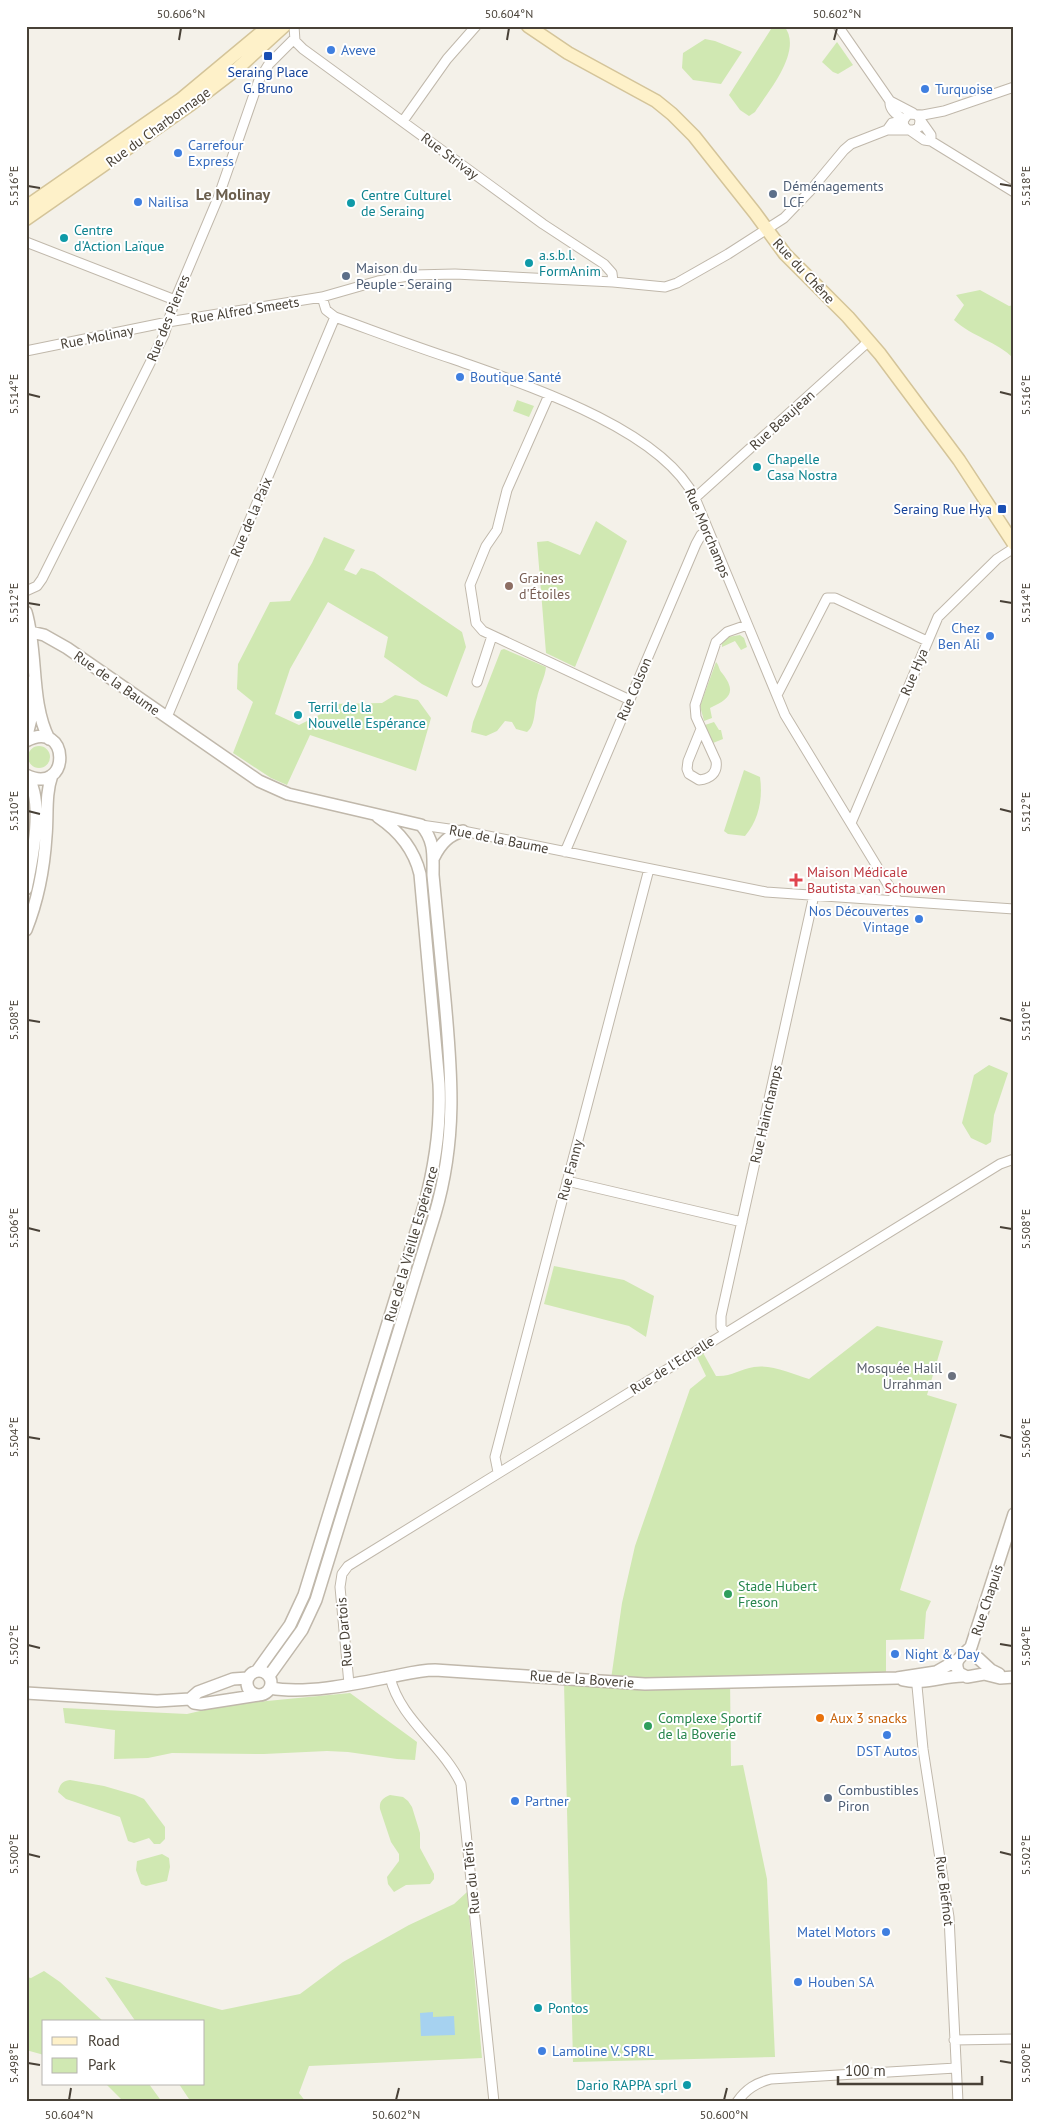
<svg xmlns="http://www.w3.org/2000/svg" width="1040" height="2128" font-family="'PT Sans',sans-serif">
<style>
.green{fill:#d0e8b2}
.water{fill:#a6d2f0}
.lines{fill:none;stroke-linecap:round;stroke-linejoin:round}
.minor-casing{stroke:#c0b8ab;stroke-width:11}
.tertiary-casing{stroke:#c0b8ab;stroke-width:14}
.secondary-casing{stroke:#d4c499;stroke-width:15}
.minor{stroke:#fff;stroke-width:9}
.tertiary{stroke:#fff;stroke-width:11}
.secondary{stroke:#fef1c9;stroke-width:12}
.ticks{fill:none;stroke:#484137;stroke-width:2}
.shop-dot{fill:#3f7fe0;stroke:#fff;stroke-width:2}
.transit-dot{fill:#1a4fb4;stroke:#fff;stroke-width:2}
.service-dot{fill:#5c6f8a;stroke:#fff;stroke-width:2}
.culture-dot{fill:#0f9aa8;stroke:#fff;stroke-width:2}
.education-dot{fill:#8d6e63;stroke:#fff;stroke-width:2}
.health-dot{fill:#e0444e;stroke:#fff;stroke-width:2}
.worship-dot{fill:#6b7280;stroke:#fff;stroke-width:2}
.leisure-dot{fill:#2e9e5b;stroke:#fff;stroke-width:2}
.food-dot{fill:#e8710a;stroke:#fff;stroke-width:2}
.labels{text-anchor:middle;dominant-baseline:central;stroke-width:4;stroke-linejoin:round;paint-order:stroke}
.shop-label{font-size:14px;fill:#366cbe;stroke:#fff;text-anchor:start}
.transit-label{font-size:14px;fill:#164399;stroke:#fff}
.street-label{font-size:14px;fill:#484137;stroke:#fff}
.service-label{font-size:14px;fill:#4e5e75;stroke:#fff;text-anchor:start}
.culture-label{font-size:14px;fill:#0d838f;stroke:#fff;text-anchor:start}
.education-label{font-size:14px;fill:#785e54;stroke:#fff;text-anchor:start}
.health-label{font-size:14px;fill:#be3a42;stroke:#fff;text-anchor:start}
.worship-label{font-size:14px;fill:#5b616d;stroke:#fff;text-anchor:end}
.leisure-label{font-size:14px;fill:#27864d;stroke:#fff;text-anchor:start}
.food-label{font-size:14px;fill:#c56008;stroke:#fff;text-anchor:start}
.quarter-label{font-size:16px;font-weight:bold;fill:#6b5f4e;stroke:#fff}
.neatline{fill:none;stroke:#484137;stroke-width:2}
.ticks-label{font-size:12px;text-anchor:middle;fill:#484137}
</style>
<rect width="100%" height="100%" fill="#f4f1e9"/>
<path class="green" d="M 773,26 L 784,26 C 804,50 768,92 755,112 L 749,116 L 740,110 L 729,95 Z
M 705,39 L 715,41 L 742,52 L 721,84 L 693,80 L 682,68 L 683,53 Z
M 837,42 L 853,65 L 838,74 L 833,72 L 822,62 Z
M 980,290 L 1009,306 L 1014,305 L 1014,359 C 997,341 972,337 954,320 L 964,305 L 956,295 Z
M 517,400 L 534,406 L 529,417 L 513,411 Z
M 596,521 L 627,541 L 575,667 L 546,653 L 537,542 L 548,541 L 580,555 Z
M 324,537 L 355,550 L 344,570 L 356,575 L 361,568 L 374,572 L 462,632 L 466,647 L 447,697 L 422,684 L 384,657 L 388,637 L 328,602 L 290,669 L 275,714 L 299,725 L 323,713 L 332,704 L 382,703 L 395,695 L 418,700 L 431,718 L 416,771 L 310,735 L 287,785 L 271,778 L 233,753 L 253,702 L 237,689 L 238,664 L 270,602 L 290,601 L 312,563 Z
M 740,635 L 744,638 L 747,647 L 741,650 L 735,641 L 722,647 L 722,643 L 728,637 Z
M 504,649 L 546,667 C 545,678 539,687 537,698 C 534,709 536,725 527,732 L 516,729 L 512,722 L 505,721 L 497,731 L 486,736 L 471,732 L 473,722 L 501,650 Z
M 716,662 C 719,665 719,670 722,673 C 737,692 730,699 710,708 L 712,718 L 704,721 L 700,706 Z
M 714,722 L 719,730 L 721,730 L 723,739 L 713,743 L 705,725 Z
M28 757a11 11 0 1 1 22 0a11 11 0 1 1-22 0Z
M 744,770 L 760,777 C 763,798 759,820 745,836 L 728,834 L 724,831 Z
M 989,1065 L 1008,1073 L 994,1115 L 991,1142 L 986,1145 L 971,1138 L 962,1123 L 974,1075 Z
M 554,1266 L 624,1280 L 654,1296 L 646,1337 L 629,1326 L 544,1304 Z
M 877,1326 L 943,1341 L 927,1395 L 957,1404 L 900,1590 L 931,1601 L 926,1612 L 924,1639 L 886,1640 L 886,1674 L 730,1678 L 731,1766 L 743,1765 L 767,1879 L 775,2057 L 573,2062 L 564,1683 L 610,1686 L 622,1603 L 635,1546 L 690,1389 L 706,1376 L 696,1355 L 702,1351 L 716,1376 C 731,1377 740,1369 754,1367 C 771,1364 792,1374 809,1379 Z
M 350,1693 L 417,1742 L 415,1760 L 397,1759 L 348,1752 L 327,1751 L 264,1754 L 172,1753 L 148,1758 L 114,1759 L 115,1730 L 65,1723 L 63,1708 L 187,1714 L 226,1705 Z
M 70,1780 L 104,1786 L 135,1795 L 144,1799 L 165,1827 L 165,1839 L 160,1844 L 154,1844 L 149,1838 L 134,1843 L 128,1841 L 120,1817 L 66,1799 L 58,1792 C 60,1784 62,1781 70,1780 Z
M 390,1795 L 403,1797 L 408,1801 L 412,1807 L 420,1833 L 420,1848 L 434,1874 L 434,1879 L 430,1884 L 406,1885 L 394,1892 L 388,1884 L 387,1877 L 399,1861 L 399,1854 L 391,1842 L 380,1809 C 379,1801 383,1798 390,1795 Z
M 162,1854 L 169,1858 L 170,1867 L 167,1881 L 146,1886 L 141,1884 L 136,1870 L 137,1861 Z
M 467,1892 L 482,2058 L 309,2066 L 299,2093 L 306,2102 L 191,2102 L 179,2084 L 204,2084 L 204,2022 L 136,2022 L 105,1977 L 222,2010 L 300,1994 L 343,1962 L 409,1925 L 454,1904 Z
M 44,1971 L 60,1982 L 104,2022 L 44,2022 L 44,2055 L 26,2050 L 26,1977 L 31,1978 Z
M 106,2084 L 149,2084 L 162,2102 L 124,2102 Z"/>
<path class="water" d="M 433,2012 L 433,2017 L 454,2016 L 455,2035 L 421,2036 L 420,2013 Z"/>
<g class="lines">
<defs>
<path id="minor" d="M 294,26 L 295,41 L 303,49 L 543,224 L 604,264 L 612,273 L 613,282
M 838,26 L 890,101 C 889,110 897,115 903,119
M 890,101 L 913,113
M 919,118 L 931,135 L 931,141
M 403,121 L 447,59 L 476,26
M 887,130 L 892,123 L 903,121
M 908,130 L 904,126 L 903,121 L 908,114 L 923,115 L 944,111 L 1014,87
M 911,131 L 924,140 L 931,141 L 1014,192
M 26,242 L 175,300
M 322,297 L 326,310 L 335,317 C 374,331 413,346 453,359 C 523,384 661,428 695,498 L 785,715 L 898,901
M 26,351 L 168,322 L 322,297 L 378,281 L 414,275 L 455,274 L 613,282 L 665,287 L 677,283 L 728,254 L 784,218 L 809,192 L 844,150 L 851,144 L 887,130 L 914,130 L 919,127 L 920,121
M 549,395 L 507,490 L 497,530 L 486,546 L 470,585 L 476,623 L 483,631 L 630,700
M 695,498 L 869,341
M 26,591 L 37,586 L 42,579 L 164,335 L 175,300 L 218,198 L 259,80 L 269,64 L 294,39
M 477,682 L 492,636
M 777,695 L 827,598 L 835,598 L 927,641
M 167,717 L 335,317
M 701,729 L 688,761 L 687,769 L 689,774 L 699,780 C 710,779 718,773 716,761 L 696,717 L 695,705 L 716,642 L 727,632 L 747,625
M 851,823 L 938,617 L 997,559 L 1014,548
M 421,825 L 463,831 L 766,892 L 1014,909
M 565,852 L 696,544 L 701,535 L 708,530
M 567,1181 L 742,1222
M 725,1332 L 721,1327 L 721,1316 L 814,895
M 498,1472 L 495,1457 L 649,869
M 390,1677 C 400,1720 443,1745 461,1784 L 494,2102
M 921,1679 L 917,1683 L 917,1686 L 923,1749 L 949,1917 L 958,2102
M 349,1684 L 340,1587 L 342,1574 L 348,1566 L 1000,1164 L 1014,1159
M 954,2040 L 1014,2039
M 737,2102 C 746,2089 756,2083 771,2079 L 956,2068"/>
<path id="tertiary" d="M 26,612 C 38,652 30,702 49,739
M 31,632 L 44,635 L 67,648 L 259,781 L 288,794 L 421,825 C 435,841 433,855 433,875 C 437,916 441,958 445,1000 C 452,1076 457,1139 435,1214 L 316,1600 L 302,1630 L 269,1676
M 26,681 L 31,719 L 26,739
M 26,741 C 70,717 72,797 26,775
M 434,857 C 441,843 449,835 463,831
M 26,889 C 32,860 45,801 27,776
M 26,930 C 38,900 44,868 46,836 C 48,815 45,795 52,775
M 1014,1514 L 971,1647 C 963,1656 952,1659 959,1673 L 967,1677 L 984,1674 L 1000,1678 L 1014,1677
M 978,1658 L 991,1670 L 999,1674
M 257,1671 L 290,1625 L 304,1595 L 424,1206 C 435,1166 441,1126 439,1084 L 420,874 C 414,849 399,831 378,817
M247 1683a12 12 0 1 1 24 0a12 12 0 1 1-24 0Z
M 903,1680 C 924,1685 942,1676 963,1676
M 270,1688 C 305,1694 350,1685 385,1678 C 402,1675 418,1670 435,1670 L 645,1684 L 897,1678 L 936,1672 L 957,1660
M 26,1693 L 157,1701 L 190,1699 L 198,1692 L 233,1679 L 248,1678
M 190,1699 L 194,1703 L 201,1704 L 259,1695"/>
<path id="secondary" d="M 528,26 L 568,53 L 656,101 L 672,114 L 694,136 L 755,213 L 785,254 L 848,317 L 880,354 L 959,460 L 1014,544
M 26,207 L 180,100 L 269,26
M 26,219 L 191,104 L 238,68 L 284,26"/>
</defs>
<use href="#minor" class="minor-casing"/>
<use href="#tertiary" class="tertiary-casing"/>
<use href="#secondary" class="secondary-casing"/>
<use href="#minor" class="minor"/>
<use href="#tertiary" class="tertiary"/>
<use href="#secondary" class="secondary"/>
</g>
<path class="ticks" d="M 179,40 L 181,28M 507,40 L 509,28M 834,40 L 837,28M 1000,184 L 1012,186M 28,186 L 40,188M 1000,392 L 1012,395M 28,394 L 40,397M 1000,601 L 1012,603M 28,603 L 40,605M 1000,809 L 1012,812M 28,811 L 40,814M 1000,1018 L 1012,1021M 28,1020 L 40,1022M 1000,1227 L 1012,1229M 28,1228 L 40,1231M 1000,1435 L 1012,1438M 28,1437 L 40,1439M 1000,1644 L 1012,1646M 28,1645 L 40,1648M 1000,1852 L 1012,1855M 28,1854 L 40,1857M 1000,2061 L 1012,2063M 28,2063 L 40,2065M 69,2100 L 71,2088M 396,2100 L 399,2088M 724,2100 L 727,2088"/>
<g class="shop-dot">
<circle cx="331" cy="50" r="5"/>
<circle cx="925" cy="89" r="5"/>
<circle cx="178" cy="153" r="5"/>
<circle cx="138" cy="202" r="5"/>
<circle cx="460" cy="377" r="5"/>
<circle cx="990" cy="636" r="5"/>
<circle cx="919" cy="919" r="5"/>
<circle cx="895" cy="1654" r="5"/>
<circle cx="887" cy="1735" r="5"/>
<circle cx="515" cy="1801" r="5"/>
<circle cx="886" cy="1932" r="5"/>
<circle cx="798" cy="1982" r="5"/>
<circle cx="542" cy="2051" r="5"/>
</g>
<g class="transit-dot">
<rect x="263" y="51" width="10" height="10" rx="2.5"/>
<rect x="997" y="504" width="10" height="10" rx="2.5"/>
</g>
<g class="service-dot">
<circle cx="773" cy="194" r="5"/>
<circle cx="346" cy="276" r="5"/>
<circle cx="828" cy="1798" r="5"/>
</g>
<g class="culture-dot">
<circle cx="351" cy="203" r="5"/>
<circle cx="64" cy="238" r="5"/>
<circle cx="529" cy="263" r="5"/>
<circle cx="757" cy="467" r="5"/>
<circle cx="298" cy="715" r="5"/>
<circle cx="538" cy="2008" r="5"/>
<circle cx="687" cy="2085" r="5"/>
</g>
<circle class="education-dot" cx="509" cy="586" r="5"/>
<path class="health-dot" d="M793.5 872.5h5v5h5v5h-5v5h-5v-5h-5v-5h5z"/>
<circle class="worship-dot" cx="952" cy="1376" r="5"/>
<g class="leisure-dot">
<circle cx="728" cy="1594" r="5"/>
<circle cx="648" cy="1726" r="5"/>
</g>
<circle class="food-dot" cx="820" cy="1718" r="5"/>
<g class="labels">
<g class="shop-label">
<text x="341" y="50">Aveve</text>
<text x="935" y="89">Turquoise</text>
<text x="188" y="145">Carrefour<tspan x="188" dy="16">Express</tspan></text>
<text x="148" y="202">Nailisa</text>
<text x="470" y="377">Boutique Santé</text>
<text x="980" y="628" text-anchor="end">Chez<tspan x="980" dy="16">Ben Ali</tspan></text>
<text x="909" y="911" text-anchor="end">Nos Découvertes<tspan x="909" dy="16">Vintage</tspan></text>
<text x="905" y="1654">Night &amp; Day</text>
<text x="887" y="1751" text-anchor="middle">DST Autos</text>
<text x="525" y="1801">Partner</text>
<text x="876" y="1932" text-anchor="end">Matel Motors</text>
<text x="808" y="1982">Houben SA</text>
<text x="552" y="2051">Lamoline V. SPRL</text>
</g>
<g class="transit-label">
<text x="268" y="72">Seraing Place<tspan x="268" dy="16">G. Bruno</tspan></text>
<text x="992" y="509" text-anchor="end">Seraing Rue Hya</text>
</g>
<g class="street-label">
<text transform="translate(158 127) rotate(-36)">Rue du Charbonnage</text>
<text transform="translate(450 156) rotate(37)">Rue Strivay</text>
<text transform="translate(804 271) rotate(47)">Rue du Chêne</text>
<text transform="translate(245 310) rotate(-9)">Rue Alfred Smeets</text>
<text transform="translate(168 318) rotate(-68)">Rue des Pierres</text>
<text transform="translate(97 337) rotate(-11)">Rue Molinay</text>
<text transform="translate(782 420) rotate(-42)">Rue Beaujean</text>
<text transform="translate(251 517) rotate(-67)">Rue de la Paix</text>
<text transform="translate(708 533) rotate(67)">Rue Morchamps</text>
<text transform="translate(914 672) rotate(-67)">Rue Hya</text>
<text transform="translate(117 683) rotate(35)">Rue de la Baume</text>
<text transform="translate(634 689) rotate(-67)">Rue Colson</text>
<text transform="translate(499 839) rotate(11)">Rue de la Baume</text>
<text transform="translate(766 1114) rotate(-77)">Rue Hainchamps</text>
<text transform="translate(570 1170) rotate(-75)">Rue Fanny</text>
<text transform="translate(411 1244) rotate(-74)">Rue de la Vieille Espérance</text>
<text transform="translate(672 1365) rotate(-32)">Rue de l'Echelle</text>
<text transform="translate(987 1600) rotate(-72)">Rue Chapuis</text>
<text transform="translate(344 1632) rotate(-95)">Rue Dartois</text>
<text transform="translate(582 1679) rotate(4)">Rue de la Boverie</text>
<text transform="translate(471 1878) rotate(-96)">Rue du Têris</text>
<text transform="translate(945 1891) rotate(83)">Rue Biefnot</text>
</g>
<g class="service-label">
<text x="783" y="186">Déménagements<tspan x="783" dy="16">LCF</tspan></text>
<text x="356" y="268">Maison du<tspan x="356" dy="16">Peuple - Seraing</tspan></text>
<text x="838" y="1790">Combustibles<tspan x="838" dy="16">Piron</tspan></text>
</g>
<g class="culture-label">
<text x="361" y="195">Centre Culturel<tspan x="361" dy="16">de Seraing</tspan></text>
<text x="74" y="230">Centre<tspan x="74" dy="16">d'Action Laïque</tspan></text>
<text x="539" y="255">a.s.b.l.<tspan x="539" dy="16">FormAnim</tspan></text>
<text x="767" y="459">Chapelle<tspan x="767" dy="16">Casa Nostra</tspan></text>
<text x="308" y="707">Terril de la<tspan x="308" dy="16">Nouvelle Espérance</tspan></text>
<text x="548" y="2008">Pontos</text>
<text x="677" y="2085" text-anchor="end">Dario RAPPA sprl</text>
</g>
<g class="education-label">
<text x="519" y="578">Graines<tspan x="519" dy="16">d'Étoiles</tspan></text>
</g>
<g class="health-label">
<text x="807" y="872">Maison Médicale<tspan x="807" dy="16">Bautista van Schouwen</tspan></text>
</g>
<g class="worship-label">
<text x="942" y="1368">Mosquée Halil<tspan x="942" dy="16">Urrahman</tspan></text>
</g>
<g class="leisure-label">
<text x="738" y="1586">Stade Hubert<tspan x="738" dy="16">Freson</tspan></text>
<text x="658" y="1718">Complexe Sportif<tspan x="658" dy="16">de la Boverie</tspan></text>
</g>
<g class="food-label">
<text x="830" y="1718">Aux 3 snacks</text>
</g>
<g class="quarter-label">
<text x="233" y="194">Le Molinay</text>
</g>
</g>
<rect width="1040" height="2128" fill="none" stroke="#ffffff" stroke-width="55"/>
<rect x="42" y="2020" width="162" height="65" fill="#ffffff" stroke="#b6b3af"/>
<rect x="52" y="2037" width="25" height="8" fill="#fef1c9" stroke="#b6b3af"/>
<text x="88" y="2046" font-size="15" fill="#484137">Road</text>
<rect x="52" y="2058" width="25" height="15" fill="#d0e8b2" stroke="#b6b3af"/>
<text x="88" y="2070" font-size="15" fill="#484137">Park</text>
<path d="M838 2076v8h144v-8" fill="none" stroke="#484137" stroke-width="2.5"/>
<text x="845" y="2076" font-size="15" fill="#484137" stroke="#ffffff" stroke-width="4" paint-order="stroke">100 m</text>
<rect x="28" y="28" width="984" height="2072" class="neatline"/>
<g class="ticks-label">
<text x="181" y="18">50.606°N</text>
<text x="509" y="18">50.604°N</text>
<text x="837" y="18">50.602°N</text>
<text transform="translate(14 186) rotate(-90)" y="4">5.516°E</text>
<text transform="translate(1026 186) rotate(-90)" y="4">5.518°E</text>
<text transform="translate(14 394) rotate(-90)" y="4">5.514°E</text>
<text transform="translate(1026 395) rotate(-90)" y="4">5.516°E</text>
<text transform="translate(14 603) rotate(-90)" y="4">5.512°E</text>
<text transform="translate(1026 603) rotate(-90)" y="4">5.514°E</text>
<text transform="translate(14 811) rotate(-90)" y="4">5.510°E</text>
<text transform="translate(1026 812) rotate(-90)" y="4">5.512°E</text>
<text transform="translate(14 1020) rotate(-90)" y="4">5.508°E</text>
<text transform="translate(1026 1021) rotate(-90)" y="4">5.510°E</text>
<text transform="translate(14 1228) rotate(-90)" y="4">5.506°E</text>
<text transform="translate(1026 1229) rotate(-90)" y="4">5.508°E</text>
<text transform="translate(14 1437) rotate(-90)" y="4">5.504°E</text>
<text transform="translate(1026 1438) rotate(-90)" y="4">5.506°E</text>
<text transform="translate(14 1645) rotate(-90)" y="4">5.502°E</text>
<text transform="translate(1026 1646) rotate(-90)" y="4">5.504°E</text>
<text transform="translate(14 1854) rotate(-90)" y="4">5.500°E</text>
<text transform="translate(1026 1855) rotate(-90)" y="4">5.502°E</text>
<text transform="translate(14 2063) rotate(-90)" y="4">5.498°E</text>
<text transform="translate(1026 2063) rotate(-90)" y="4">5.500°E</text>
<text x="69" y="2119">50.604°N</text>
<text x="396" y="2119">50.602°N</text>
<text x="724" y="2119">50.600°N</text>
</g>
</svg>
